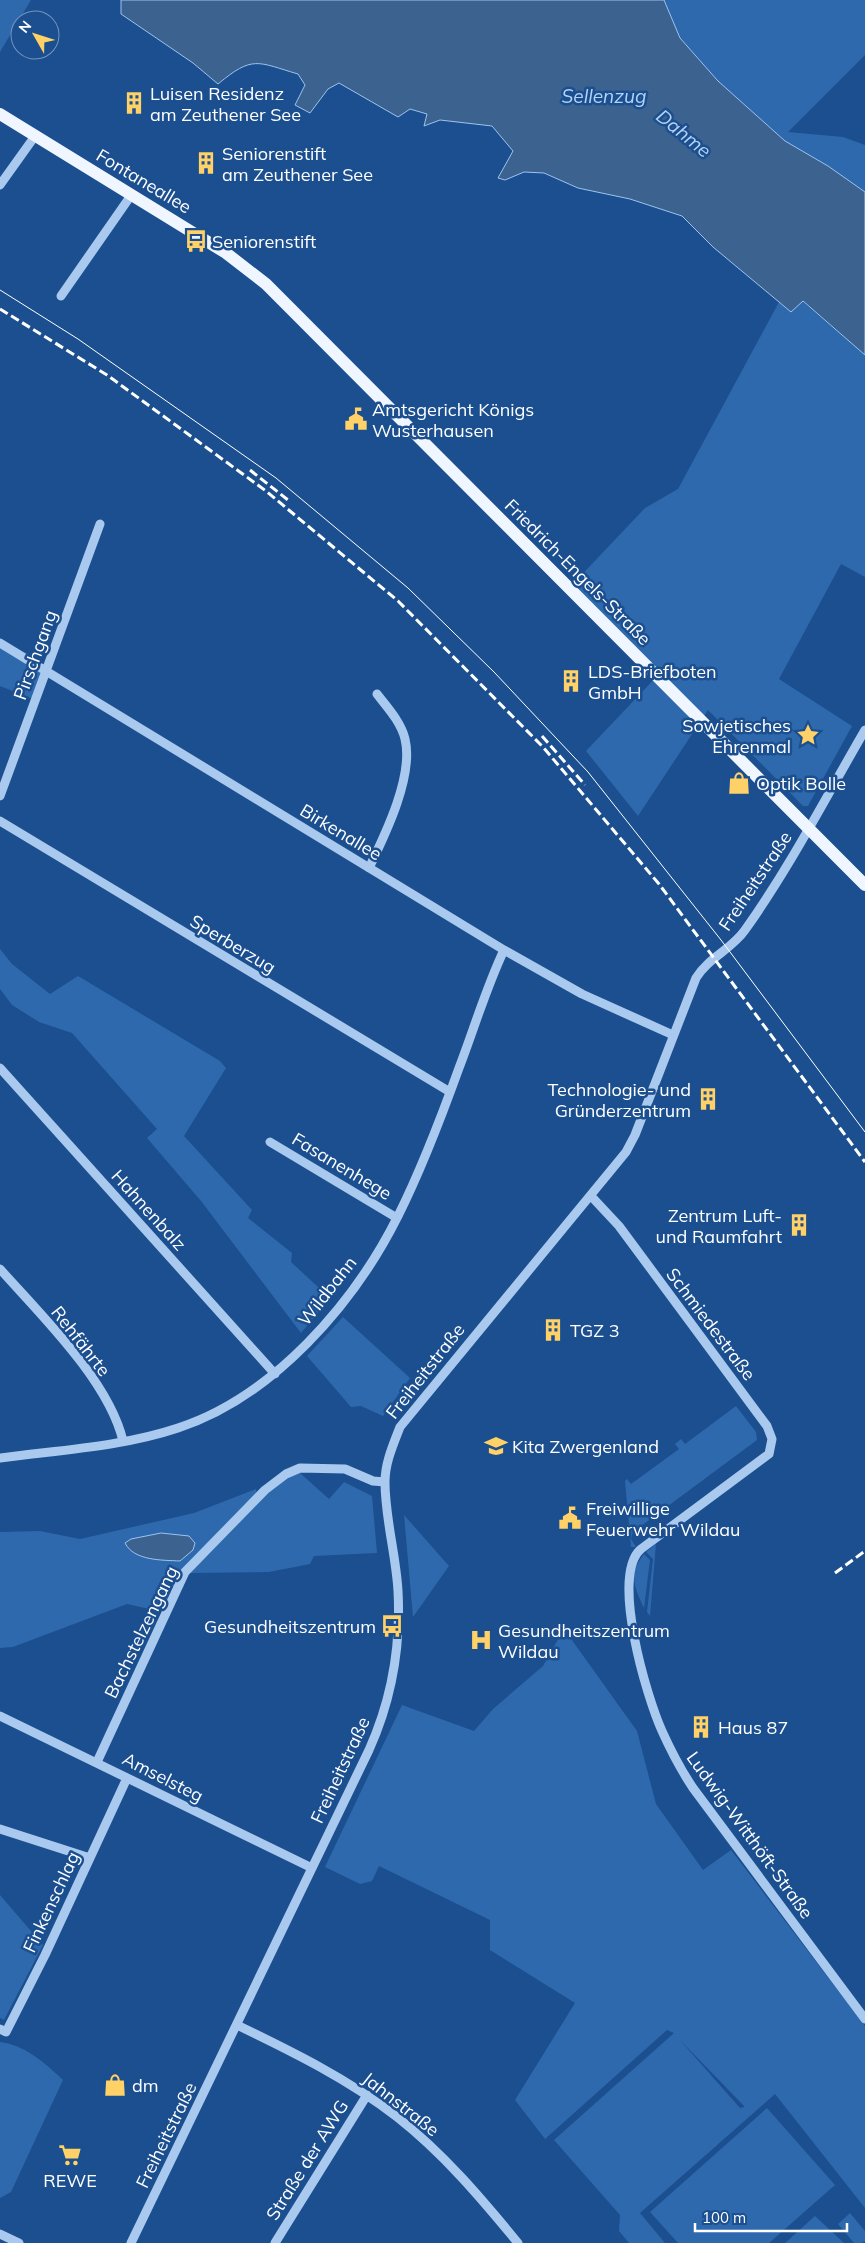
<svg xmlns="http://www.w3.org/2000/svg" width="865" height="2243" font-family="Mulish,sans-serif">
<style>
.green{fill:#2e69ad;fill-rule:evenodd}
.water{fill:#3c6290;stroke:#9cc4f0}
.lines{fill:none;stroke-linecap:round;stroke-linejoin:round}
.minor{stroke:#a9c9ee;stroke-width:9}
.major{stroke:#f0f6ff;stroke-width:12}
.tram{stroke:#fff;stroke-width:1}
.rail{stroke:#fff;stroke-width:3;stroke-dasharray:9 4;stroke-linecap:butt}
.labels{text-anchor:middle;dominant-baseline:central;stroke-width:5;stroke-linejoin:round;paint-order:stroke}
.poi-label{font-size:18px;fill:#fff;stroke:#1b4f8f;text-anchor:start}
.street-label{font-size:18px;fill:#fff;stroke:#1b4f8f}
.water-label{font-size:19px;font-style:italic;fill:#b5d3f5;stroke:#1b4f8f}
</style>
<rect width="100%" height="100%" fill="#1b4f8f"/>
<path class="green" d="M 0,0 L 31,0 L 0,52 Z
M 664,0 L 865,0 L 865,55 L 788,132 L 843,137 L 865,145 L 865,192 L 828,166 L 785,141 L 718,81 L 680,38 Z
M 802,301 L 865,355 L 865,577 L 841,564 L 779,679 L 852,726 L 808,806 L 803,806 L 708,710 L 638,816 L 586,751 L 660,673 L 572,585 L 645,508 L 678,489 L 779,302 L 791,312 Z
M 0,646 L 43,673 L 33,699 L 0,686 Z
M 0,949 L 12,964 L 50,994 L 78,976 L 220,1061 L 226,1068 L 184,1136 L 252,1210 L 248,1218 L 292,1253 L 291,1262 L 330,1298 L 301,1333 L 201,1201 L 147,1138 L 157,1129 L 72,1033 L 39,1022 L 12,1005 L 0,989 Z
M 343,1317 L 410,1378 L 383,1416 L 361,1406 L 351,1407 L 307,1356 Z
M 736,1406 L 756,1432 L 757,1440 L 633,1532 L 631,1539 L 636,1547 L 631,1547 L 625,1481 L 627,1479 L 631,1484 L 679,1449 L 675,1444 L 681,1439 L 685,1444 Z
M 299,1472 L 329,1499 L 344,1482 L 372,1496 L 377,1553 L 314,1556 L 310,1564 L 269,1572 L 190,1573 L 279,1482 Z
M 256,1489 L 257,1495 L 184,1568 L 163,1612 L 127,1604 L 13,1647 L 0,1648 L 0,1532 L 40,1531 L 80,1539 L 194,1513 Z
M 404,1515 L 449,1566 L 413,1617 Z
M 656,1544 L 650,1616 L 647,1612 L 653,1559 L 646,1552 Z
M 644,1554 L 650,1560 L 644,1608 C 634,1587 628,1574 644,1554 Z
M 564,1629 L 637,1731 L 656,1804 L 703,1870 L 731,1850 L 865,2026 L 865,2208 L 775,2094 L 640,2213 L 665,2243 L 629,2243 L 619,2231 L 620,2215 L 554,2140 L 674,2033 L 667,2030 L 545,2139 L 515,2100 L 575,2003 L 490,1950 L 490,1920 L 379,1866 L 372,1881 L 360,1884 L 325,1867 L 402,1705 L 474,1731 L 493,1709 L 543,1666 ZM 680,2040 L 744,2106 L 744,2107 L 740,2108 Z
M 0,1895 L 43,1945 L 4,2020 L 0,2018 Z
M 0,2042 C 25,2045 45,2063 63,2080 L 11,2192 L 0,2198 Z
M 767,2108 L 835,2185 L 769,2243 L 678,2243 L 650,2212 Z
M 850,2213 L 865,2231 L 865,2241 L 862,2243 L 854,2243 L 838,2224 Z
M 815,2216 L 844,2243 L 785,2243 Z"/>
<path class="water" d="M 121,0 L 664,0 L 680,38 L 718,81 L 785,141 L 828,166 L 865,192 L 865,355 L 803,301 L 791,312 L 713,247 L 682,216 L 630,199 L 578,188 L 544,173 L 524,172 L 505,180 L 498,178 L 513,151 L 492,126 L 440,120 L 424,126 L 427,114 L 410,109 L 398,117 L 339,83 L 328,89 L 310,113 L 295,105 L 305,85 L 298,74 C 257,62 253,55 218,84 L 193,63 L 121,14 Z
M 161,1533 L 189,1536 L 195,1543 L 193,1550 L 180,1561 C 162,1560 134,1561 125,1543 L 131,1539 Z"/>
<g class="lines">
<path class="minor" d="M 0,185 L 35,136
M 61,296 L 132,194
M 0,643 L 504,950 L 582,994 L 673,1035
M 0,796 L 100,524
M 0,821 L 450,1092
M 369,868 C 385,835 414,776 405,739 C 401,722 387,707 377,694
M 0,1068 L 275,1374
M 270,1142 L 397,1218
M 591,1196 L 619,1226 L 767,1426 L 772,1439 L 769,1454 L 641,1549 C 610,1575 647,1698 662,1731 C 671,1751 681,1770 693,1788 L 865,2019
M 0,1269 C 41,1315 109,1381 123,1441
M 0,1458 C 59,1450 121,1447 178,1428 C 273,1397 354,1304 398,1216 C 422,1168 441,1118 459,1068 C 474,1029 486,988 504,950
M 0,1716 L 312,1868
M 97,1762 L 185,1572 L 265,1490 L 286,1474 L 300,1468 L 345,1469 L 373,1481 L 385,1482
M 0,1829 L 90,1858
M 237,2025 C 293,2052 348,2079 397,2117 C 443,2153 481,2198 518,2243
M 0,2029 L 6,2032 L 45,1955 L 127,1778
M 0,2234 L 19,2243
M 131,2243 L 369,1750 C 392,1699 401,1647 398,1591 C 396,1555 385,1518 385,1482 C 385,1463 393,1445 400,1427 L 626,1152 L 635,1135 L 696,978 C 708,958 732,949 745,930 C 790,867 826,797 865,730
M 275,2243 L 367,2095"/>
<path class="major" d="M 0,114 L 226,253 L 266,284 L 865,885"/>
<path class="tram" d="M 0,290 L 78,339 L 276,478 L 408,588 L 494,672 L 588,772 L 721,940 L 865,1132"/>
<path class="rail" d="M 0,309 L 107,375 L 266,491 L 398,601 L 543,747 L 659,884 L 865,1162
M 250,470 L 288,500
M 542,736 L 585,785
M 835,1573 L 865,1551"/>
</g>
<defs>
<symbol id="building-bare" viewBox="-9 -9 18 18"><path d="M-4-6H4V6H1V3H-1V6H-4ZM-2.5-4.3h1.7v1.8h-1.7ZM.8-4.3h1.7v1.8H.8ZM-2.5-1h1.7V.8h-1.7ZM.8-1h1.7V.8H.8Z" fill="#ffd166" stroke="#1b4f8f" stroke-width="2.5" paint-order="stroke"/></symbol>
<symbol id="bus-bare" viewBox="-9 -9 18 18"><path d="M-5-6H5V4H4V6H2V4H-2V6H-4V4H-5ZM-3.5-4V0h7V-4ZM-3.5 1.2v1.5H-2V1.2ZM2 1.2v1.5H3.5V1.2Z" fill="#ffd166" stroke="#1b4f8f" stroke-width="2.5" paint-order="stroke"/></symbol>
<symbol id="civic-bare" viewBox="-9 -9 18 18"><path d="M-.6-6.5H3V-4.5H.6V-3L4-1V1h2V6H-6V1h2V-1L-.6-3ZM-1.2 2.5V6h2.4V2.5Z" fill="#ffd166" stroke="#1b4f8f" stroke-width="2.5" paint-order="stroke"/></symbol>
<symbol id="sight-bare" viewBox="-9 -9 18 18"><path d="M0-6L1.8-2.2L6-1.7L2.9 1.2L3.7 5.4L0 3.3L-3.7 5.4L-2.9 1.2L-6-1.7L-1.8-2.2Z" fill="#ffd166" stroke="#1b4f8f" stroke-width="2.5" paint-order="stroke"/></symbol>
<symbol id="shop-bare" viewBox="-9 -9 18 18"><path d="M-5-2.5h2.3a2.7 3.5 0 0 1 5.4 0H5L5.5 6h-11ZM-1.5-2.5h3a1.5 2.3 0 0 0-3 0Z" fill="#ffd166" stroke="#1b4f8f" stroke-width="2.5" paint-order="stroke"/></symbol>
<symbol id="school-bare" viewBox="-9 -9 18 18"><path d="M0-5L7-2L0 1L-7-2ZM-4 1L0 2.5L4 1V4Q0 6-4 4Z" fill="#ffd166" stroke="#1b4f8f" stroke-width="2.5" paint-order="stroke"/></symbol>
<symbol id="hospital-bare" viewBox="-9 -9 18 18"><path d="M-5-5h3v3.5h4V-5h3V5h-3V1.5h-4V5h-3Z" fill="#ffd166" stroke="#1b4f8f" stroke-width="2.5" paint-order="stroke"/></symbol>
<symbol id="supermarket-bare" viewBox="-9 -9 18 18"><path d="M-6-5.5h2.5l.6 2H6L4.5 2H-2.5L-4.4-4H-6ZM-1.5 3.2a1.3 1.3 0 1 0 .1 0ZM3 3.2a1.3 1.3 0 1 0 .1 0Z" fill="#ffd166" stroke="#1b4f8f" stroke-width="2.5" paint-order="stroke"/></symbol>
</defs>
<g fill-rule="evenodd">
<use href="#building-bare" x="118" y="87" width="32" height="32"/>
<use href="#building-bare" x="190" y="147" width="32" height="32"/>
<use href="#bus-bare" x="180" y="225" width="32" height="32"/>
<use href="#civic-bare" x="340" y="403" width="32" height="32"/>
<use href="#building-bare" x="555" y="665" width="32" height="32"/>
<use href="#sight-bare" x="792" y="719" width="32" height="32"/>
<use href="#shop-bare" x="723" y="767" width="32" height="32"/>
<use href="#building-bare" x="692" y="1083" width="32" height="32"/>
<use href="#building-bare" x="783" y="1209" width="32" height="32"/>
<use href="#building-bare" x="537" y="1314" width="32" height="32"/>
<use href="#school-bare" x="480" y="1430" width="32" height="32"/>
<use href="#civic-bare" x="554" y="1502" width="32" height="32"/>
<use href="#bus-bare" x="376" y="1610" width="32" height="32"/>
<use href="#hospital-bare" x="465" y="1624" width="32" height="32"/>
<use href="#building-bare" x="685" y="1711" width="32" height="32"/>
<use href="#shop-bare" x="99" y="2069" width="32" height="32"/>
<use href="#supermarket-bare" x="54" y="2139" width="32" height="32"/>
</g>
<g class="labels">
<g class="poi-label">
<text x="150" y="93">Luisen Residenz<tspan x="150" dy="21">am Zeuthener See</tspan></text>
<text x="222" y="153">Seniorenstift<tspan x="222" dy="21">am Zeuthener See</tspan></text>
<text x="212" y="241">Seniorenstift</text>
<text x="372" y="409">Amtsgericht Königs<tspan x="372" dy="21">Wusterhausen</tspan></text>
<text x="588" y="671">LDS-Briefboten<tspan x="588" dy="21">GmbH</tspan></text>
<text x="791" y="725" text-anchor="end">Sowjetisches<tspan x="791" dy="21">Ehrenmal</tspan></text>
<text x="756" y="783">Optik Bolle</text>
<text x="691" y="1089" text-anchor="end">Technologie- und<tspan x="691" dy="21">Gründerzentrum</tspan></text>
<text x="782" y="1215" text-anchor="end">Zentrum Luft-<tspan x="782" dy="21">und Raumfahrt</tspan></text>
<text x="570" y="1330">TGZ 3</text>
<text x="512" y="1446">Kita Zwergenland</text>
<text x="586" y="1508">Freiwillige<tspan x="586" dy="21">Feuerwehr Wildau</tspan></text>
<text x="376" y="1626" text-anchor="end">Gesundheitszentrum</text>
<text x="498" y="1630">Gesundheitszentrum<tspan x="498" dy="21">Wildau</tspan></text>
<text x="718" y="1727">Haus 87</text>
<text x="132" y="2085">dm</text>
<text x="70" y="2180" text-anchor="middle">REWE</text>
</g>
<g class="street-label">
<text transform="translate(144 181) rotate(31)">Fontaneallee</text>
<text transform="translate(578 572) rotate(45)">Friedrich-Engels-Straße</text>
<text transform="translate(35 655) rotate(-70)">Pirschgang</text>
<text transform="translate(341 832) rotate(31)">Birkenallee</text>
<text transform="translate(755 881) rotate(-56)">Freiheitstraße</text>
<text transform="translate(233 944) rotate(31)">Sperberzug</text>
<text transform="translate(342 1166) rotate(31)">Fasanenhege</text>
<text transform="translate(149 1210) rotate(48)">Hahnenbalz</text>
<text transform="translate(327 1291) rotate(-52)">Wildbahn</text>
<text transform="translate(711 1324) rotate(53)">Schmiedestraße</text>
<text transform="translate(81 1341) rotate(52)">Rehfährte</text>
<text transform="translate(425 1371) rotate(-52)">Freiheitstraße</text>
<text transform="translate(141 1632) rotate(-64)">Bachstelzengang</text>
<text transform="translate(340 1770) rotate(-65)">Freiheitstraße</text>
<text transform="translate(163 1777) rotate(27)">Amselsteg</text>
<text transform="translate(750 1835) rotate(54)">Ludwig-Witthöft-Straße</text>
<text transform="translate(51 1902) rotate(-65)">Finkenschlag</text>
<text transform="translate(401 2104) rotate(38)">Jahnstraße</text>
<text transform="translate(166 2135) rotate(-64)">Freiheitstraße</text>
<text transform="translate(307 2160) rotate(-58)">Straße der AWG</text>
</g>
<g class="water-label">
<text x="604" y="96">Sellenzug</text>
<text transform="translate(684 133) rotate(39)">Dahme</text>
</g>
</g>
<g transform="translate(35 35) rotate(309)"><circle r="24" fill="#1b4f8f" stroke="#7695bc"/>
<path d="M0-4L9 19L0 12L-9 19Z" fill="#ffd166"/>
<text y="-8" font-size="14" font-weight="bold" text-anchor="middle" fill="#ffffff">N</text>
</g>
<path d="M695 2223v8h152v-8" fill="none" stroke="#ffffff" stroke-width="2.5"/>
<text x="702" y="2223" font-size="15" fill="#ffffff" stroke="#1b4f8f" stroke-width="4" paint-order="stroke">100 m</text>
</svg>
